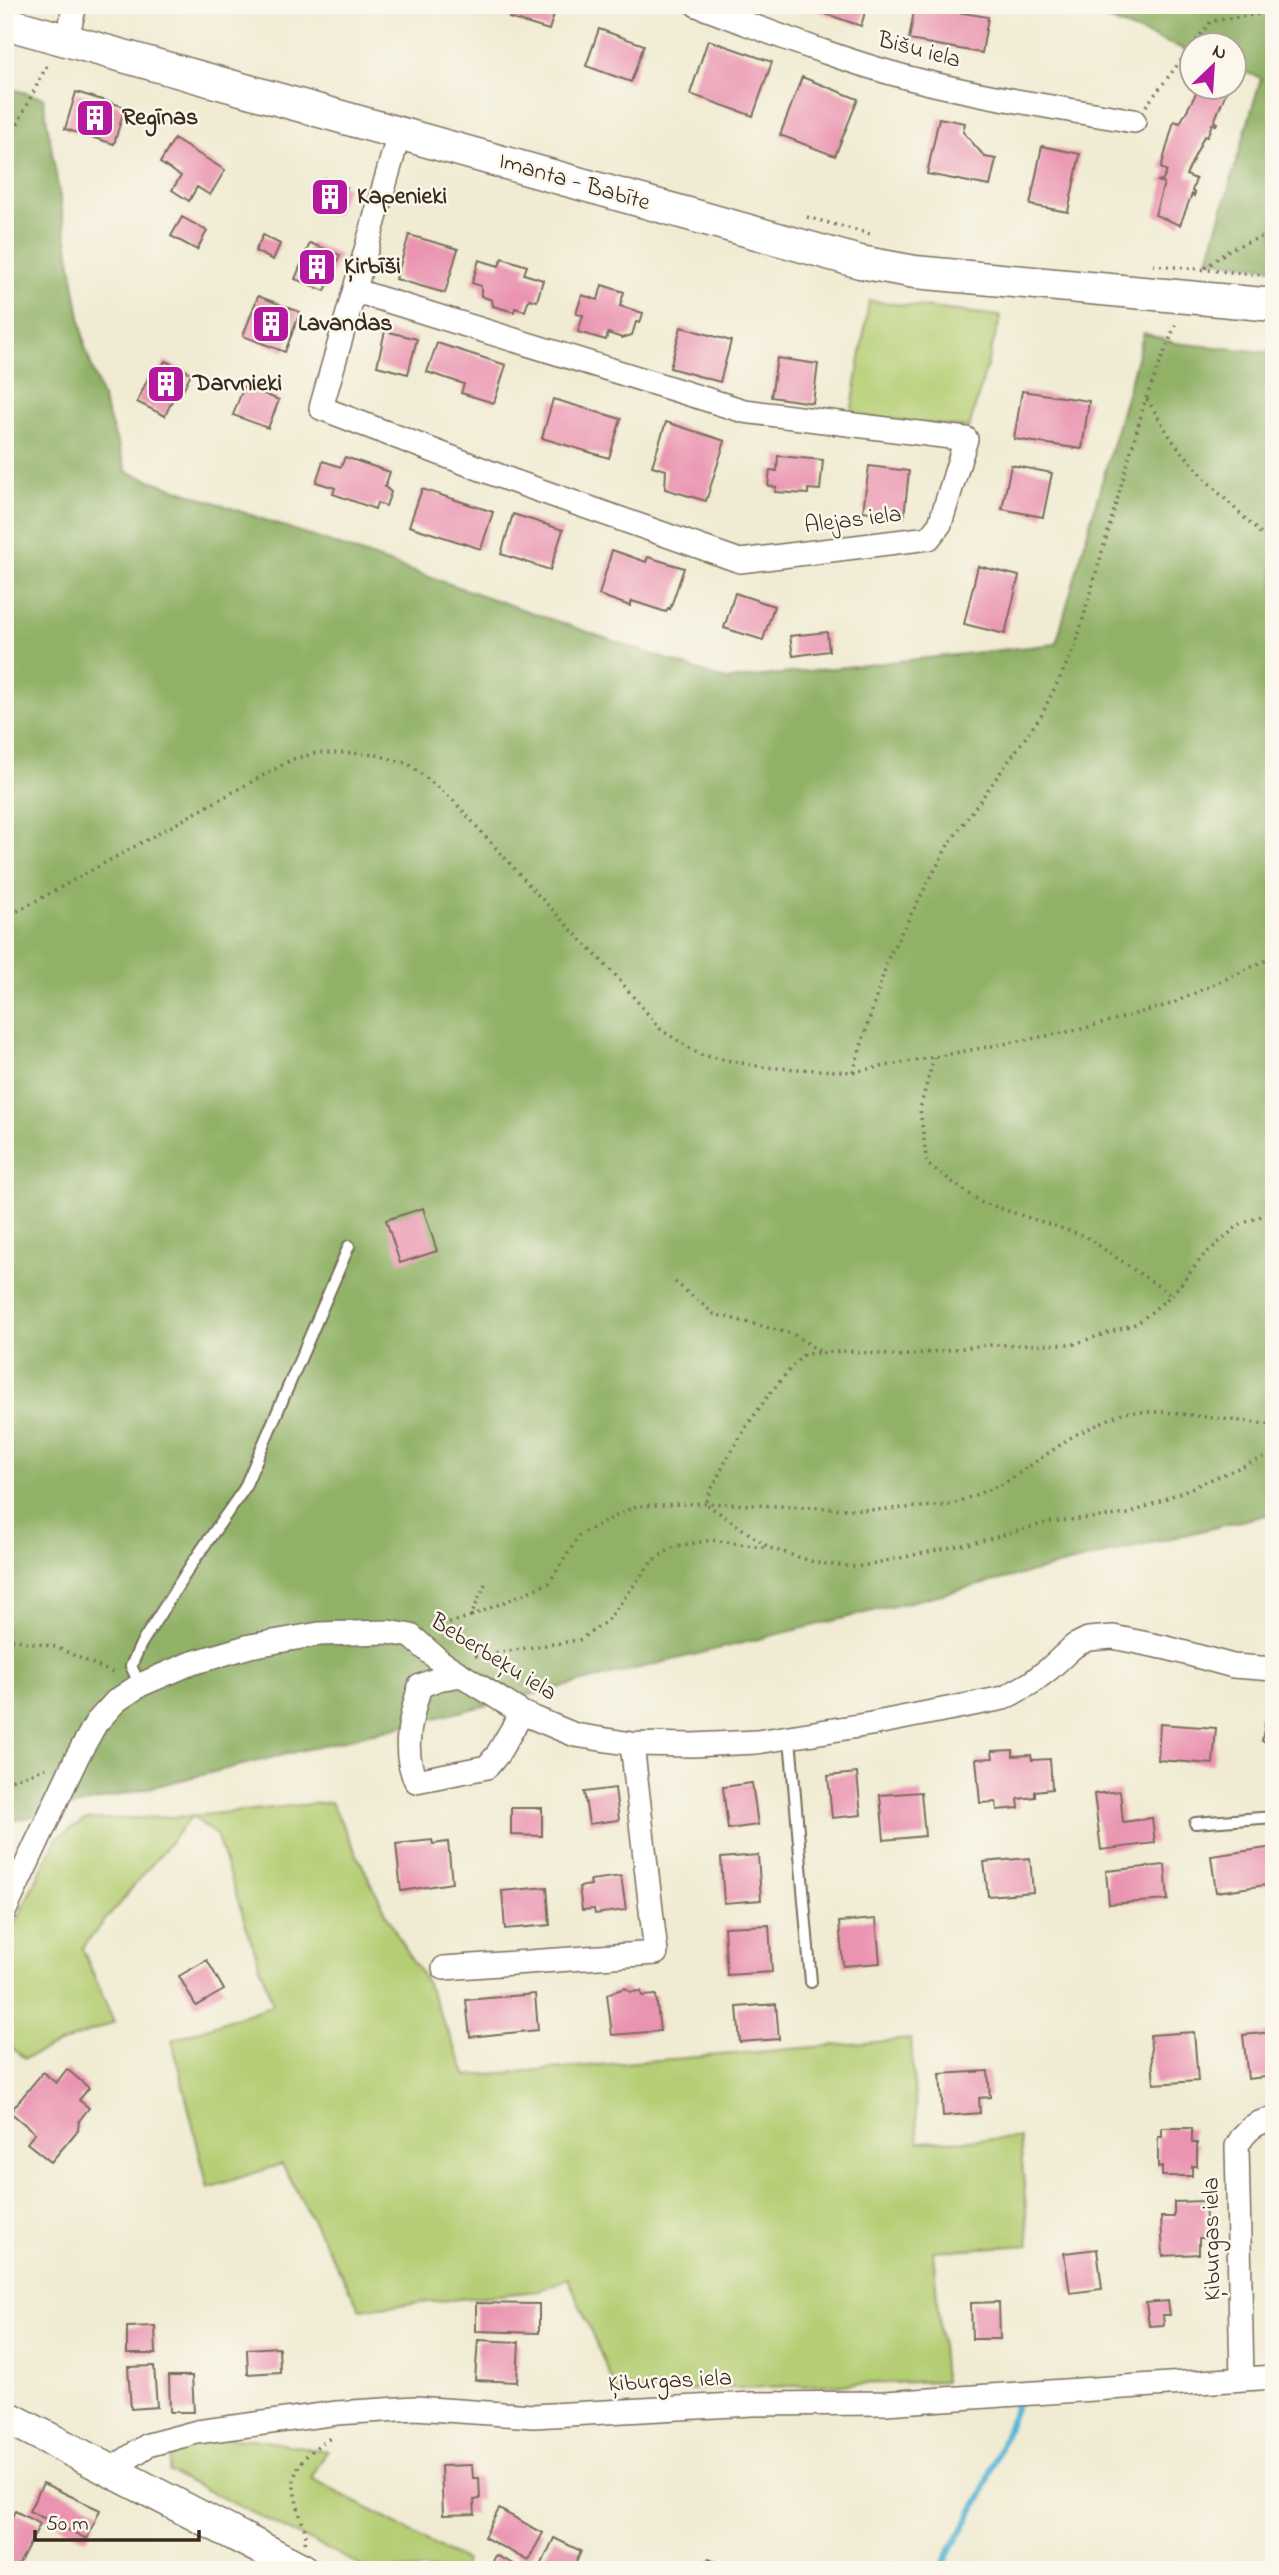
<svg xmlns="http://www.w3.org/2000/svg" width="1279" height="2575" font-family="'Indie Flower',sans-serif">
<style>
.green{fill:#b5ce74;stroke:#787c49;stroke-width:2}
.forest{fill:#90b166;stroke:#666e42;stroke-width:2}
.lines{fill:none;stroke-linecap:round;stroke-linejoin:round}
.stream{stroke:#56b5d4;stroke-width:6}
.building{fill:#ea94b1}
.service-casing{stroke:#7a6e5d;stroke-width:14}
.minor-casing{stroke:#7a6e5d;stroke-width:26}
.secondary-casing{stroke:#7a6e5d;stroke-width:35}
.path{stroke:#7a6e5d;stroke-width:3.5;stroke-dasharray:2 5;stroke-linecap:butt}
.service{stroke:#fff;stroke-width:10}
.minor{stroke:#fff;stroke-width:23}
.secondary{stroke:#fff;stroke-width:32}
.labels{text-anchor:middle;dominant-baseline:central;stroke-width:5;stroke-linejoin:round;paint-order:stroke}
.street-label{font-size:24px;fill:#3b2a1e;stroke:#fbf7ec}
.poi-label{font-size:24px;font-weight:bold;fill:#3b2a1e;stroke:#fbf7ec;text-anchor:start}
</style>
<rect width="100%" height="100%" fill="#fbf7ec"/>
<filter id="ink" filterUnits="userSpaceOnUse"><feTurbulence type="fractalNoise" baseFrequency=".0143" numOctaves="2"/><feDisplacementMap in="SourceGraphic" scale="14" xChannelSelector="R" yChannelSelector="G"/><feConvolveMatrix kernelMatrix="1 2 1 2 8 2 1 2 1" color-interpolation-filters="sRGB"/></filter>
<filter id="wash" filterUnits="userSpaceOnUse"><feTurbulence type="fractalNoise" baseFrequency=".00686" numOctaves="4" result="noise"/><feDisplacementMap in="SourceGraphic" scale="28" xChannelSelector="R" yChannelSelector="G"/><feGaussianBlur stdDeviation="1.57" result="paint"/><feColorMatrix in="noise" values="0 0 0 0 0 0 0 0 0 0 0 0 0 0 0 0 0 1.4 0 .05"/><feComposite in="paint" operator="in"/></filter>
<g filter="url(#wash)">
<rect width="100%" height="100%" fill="#f0ebd2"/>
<path class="green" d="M 869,301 L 1001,316 L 969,428 L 851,415 Z
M 331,1802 L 398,1937 L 427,1984 L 467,2076 L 911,2039 L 918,2142 L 1020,2138 L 1029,2245 L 933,2251 L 944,2381 L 617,2392 L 568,2278 L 538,2291 L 360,2309 L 282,2164 L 208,2188 L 172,2040 L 273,2005 L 216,1835 L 192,1816 L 82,1948 L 114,2022 L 25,2058 L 5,2044 L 5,1943 L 57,1838 L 85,1820 L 192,1816 Z
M 221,2438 L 252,2439 L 327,2451 L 311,2478 L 465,2561 L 461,2570 L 370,2570 L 169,2472 L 170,2459 L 190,2443 Z"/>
<path class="forest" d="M 1069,5 L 1274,5 L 1274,268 L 1208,259 L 1261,78 L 1234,68 L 1234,46 L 1192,46 L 1191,52 Z
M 5,87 L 43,98 L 85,347 L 127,472 L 726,680 L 1056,644 L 1144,333 L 1175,343 L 1274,353 L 1274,1513 L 5,1823 Z"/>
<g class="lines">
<path class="stream" d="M 939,2570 L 981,2497 L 1017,2403"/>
</g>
<g id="blocks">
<path class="building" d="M 513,5 L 557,5 L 549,30 L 509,18 Z
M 800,5 L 867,5 L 861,26 Z
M 915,5 L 988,17 L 982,53 L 909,40 Z
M 599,29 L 644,45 L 631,82 L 586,66 Z
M 708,40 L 772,62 L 753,116 L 690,94 Z
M 802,77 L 858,99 L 835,156 L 780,135 Z
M 1199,88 L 1215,88 L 1226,92 L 1214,122 L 1217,123 L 1216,125 L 1212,124 L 1207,137 L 1204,136 L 1186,175 L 1196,179 L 1192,191 L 1195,193 L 1194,196 L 1192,194 L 1180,225 L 1155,215 L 1164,183 L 1157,181 L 1163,180 L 1167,171 L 1161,168 L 1174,121 L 1180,123 Z
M 76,92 L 125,107 L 114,144 L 65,129 Z
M 939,118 L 965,123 L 963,132 L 985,157 L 996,159 L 990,186 L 927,174 Z
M 174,139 L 225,170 L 210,195 L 197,187 L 189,201 L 172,190 L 181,176 L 160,163 Z
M 1042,146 L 1080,154 L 1068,212 L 1030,205 Z
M 324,178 L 347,187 L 336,215 L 313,207 Z
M 182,217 L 207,231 L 197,250 L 171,236 Z
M 263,235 L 280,244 L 273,260 L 255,251 Z
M 409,235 L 458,249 L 445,293 L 396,279 Z
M 310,243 L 340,255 L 325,291 L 295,279 Z
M 502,258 L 527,266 L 524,274 L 543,280 L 537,301 L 529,299 L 525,311 L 515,308 L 514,312 L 493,306 L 492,300 L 481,296 L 481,286 L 472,283 L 479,260 L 499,266 Z
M 602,285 L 624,292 L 620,306 L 643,313 L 640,323 L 636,322 L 632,335 L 622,338 L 608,333 L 606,340 L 578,332 L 583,315 L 576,314 L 582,295 L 598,300 Z
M 258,296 L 300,312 L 285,352 L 243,336 Z
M 681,327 L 731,341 L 720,382 L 670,368 Z
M 385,331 L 417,339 L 408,374 L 377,366 Z
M 437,343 L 506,365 L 494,403 L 461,393 L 464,384 L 427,372 Z
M 777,358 L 818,364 L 813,403 L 771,397 Z
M 165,361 L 191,373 L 182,392 L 177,390 L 165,416 L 137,402 L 150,374 L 157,377 Z
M 244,386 L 279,400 L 268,428 L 233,415 Z
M 1022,391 L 1089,401 L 1082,449 L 1014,439 Z
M 553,399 L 621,419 L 609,458 L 542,438 Z
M 666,422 L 725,441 L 706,501 L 665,489 L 666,470 L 652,466 Z
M 778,456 L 823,460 L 820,490 L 808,489 L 808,494 L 775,492 L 776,487 L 768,486 L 770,470 L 777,471 Z
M 345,457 L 390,472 L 385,487 L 391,492 L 386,506 L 377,503 L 375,509 L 333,494 L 335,488 L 316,482 L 323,461 L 341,467 Z
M 1011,465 L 1052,473 L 1043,517 L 1002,509 Z
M 869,466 L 909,471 L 904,517 L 863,511 Z
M 422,489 L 493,512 L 481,549 L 409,526 Z
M 513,514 L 563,530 L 550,570 L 501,554 Z
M 612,550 L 646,562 L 648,557 L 684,568 L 670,609 L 668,608 L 666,612 L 632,601 L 630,606 L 599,595 Z
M 978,566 L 1019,576 L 1005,634 L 964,624 Z
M 735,593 L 774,606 L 763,640 L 724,628 Z
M 827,632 L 829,651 L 793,656 L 790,636 Z
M 423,1208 L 437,1251 L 400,1263 L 386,1220 Z
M 1268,1706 L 1274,1707 L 1274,1743 L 1262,1741 Z
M 1160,1724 L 1216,1728 L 1213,1764 L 1158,1760 Z
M 1013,1750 L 1013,1756 L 1031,1755 L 1032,1760 L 1050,1759 L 1052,1789 L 1035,1791 L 1035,1797 L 1018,1799 L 1019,1808 L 997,1810 L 996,1802 L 980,1803 L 976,1759 L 993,1758 L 992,1751 Z
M 857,1773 L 861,1815 L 832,1818 L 828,1776 Z
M 752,1783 L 758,1825 L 728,1829 L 723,1787 Z
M 615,1788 L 619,1820 L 589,1824 L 584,1792 Z
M 1120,1791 L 1123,1822 L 1152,1818 L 1155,1843 L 1101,1850 L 1094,1794 Z
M 921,1792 L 925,1836 L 884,1840 L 880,1795 Z
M 511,1808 L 542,1808 L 542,1836 L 511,1835 Z
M 432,1840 L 433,1844 L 448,1842 L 452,1883 L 401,1891 L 396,1844 Z
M 1274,1847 L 1274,1884 L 1216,1892 L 1211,1856 Z
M 758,1855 L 761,1900 L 724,1903 L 721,1858 Z
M 1030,1858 L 1033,1892 L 988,1896 L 984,1862 Z
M 1165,1865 L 1168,1900 L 1109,1904 L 1106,1871 Z
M 621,1876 L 626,1910 L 595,1914 L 594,1909 L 582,1910 L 579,1887 L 591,1885 L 590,1880 Z
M 547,1887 L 550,1925 L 505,1929 L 502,1891 Z
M 876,1919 L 880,1963 L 843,1966 L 839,1922 Z
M 769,1925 L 772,1972 L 727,1975 L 724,1927 Z
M 207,1960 L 224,1990 L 196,2006 L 179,1976 Z
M 625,1988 L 630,1992 L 641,1991 L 642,1996 L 656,1995 L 660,2031 L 612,2035 L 607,1994 Z
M 535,1994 L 538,2030 L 470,2037 L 466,2000 Z
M 776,2004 L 779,2039 L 740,2042 L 737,2007 Z
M 1194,2032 L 1198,2081 L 1154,2084 L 1150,2035 Z
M 1273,2032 L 1274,2076 L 1248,2079 L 1243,2035 Z
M 67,2069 L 89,2088 L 79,2100 L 89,2108 L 79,2121 L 78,2130 L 51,2162 L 27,2143 L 35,2133 L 10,2112 L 43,2072 L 56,2083 Z
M 988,2071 L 990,2097 L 979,2098 L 980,2113 L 943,2116 L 940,2074 Z
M 1162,2128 L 1192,2128 L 1192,2143 L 1197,2143 L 1197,2166 L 1192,2166 L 1192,2176 L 1162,2176 L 1162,2166 L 1158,2167 L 1158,2137 L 1162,2137 Z
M 1205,2201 L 1207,2238 L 1199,2238 L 1199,2254 L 1163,2256 L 1161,2217 L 1174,2217 L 1174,2202 Z
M 1097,2249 L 1102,2289 L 1070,2293 L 1064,2253 Z
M 1168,2301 L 1170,2315 L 1163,2315 L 1164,2325 L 1149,2326 L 1146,2303 Z
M 999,2302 L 1000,2339 L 972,2339 L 971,2303 Z
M 476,2303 L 539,2304 L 539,2333 L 476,2331 Z
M 155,2326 L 156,2354 L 127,2354 L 127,2327 Z
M 478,2340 L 519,2342 L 517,2382 L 475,2380 Z
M 279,2347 L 280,2372 L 248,2374 L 247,2349 Z
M 154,2366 L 157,2407 L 131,2409 L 128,2367 Z
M 169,2376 L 192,2376 L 194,2412 L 170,2412 Z
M 472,2465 L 473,2478 L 479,2478 L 480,2499 L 474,2500 L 475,2514 L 443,2515 L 441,2466 Z
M 43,2483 L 100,2510 L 87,2539 L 29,2511 Z
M 499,2509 L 543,2533 L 528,2561 L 484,2537 Z
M 15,2511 L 40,2524 L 16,2570 L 5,2570 L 5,2530 Z
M 554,2538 L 581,2551 L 573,2570 L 539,2570 Z
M 495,2555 L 525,2570 L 488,2570 Z
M 709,2558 L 731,2570 L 702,2570 Z"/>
</g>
</g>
<g filter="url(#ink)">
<use href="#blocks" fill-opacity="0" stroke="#7a6e5d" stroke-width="2"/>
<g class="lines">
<defs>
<path id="service" d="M 140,1685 L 131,1666 L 141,1644 L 193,1562 L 244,1489 L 349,1246
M 790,1738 L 811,1982
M 1195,1823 L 1274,1817"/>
<path id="minor" d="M 697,5 C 767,31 837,59 909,78 C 983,97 1059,108 1134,121
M 66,41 L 75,5
M 356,291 L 744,411 L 966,439 L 940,524 L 929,538 L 740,561 L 510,480 L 321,408 L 399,134
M 462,1675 L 438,1679 L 420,1686 C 411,1716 401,1751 416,1781 L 487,1767 L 497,1755 L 522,1713
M 5,1910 L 77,1757 L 96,1723 L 116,1701 L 140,1685 L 189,1664 L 250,1646 L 319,1634 L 388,1632 L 411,1636 L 441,1662 L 522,1713 L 575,1735 L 632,1744 L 692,1745 L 757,1742 L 871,1724 L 1004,1698 L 1031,1683 L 1049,1669 L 1074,1646 L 1088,1639 L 1113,1637 L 1167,1648 L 1233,1666 L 1274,1669
M 444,1968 L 656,1953 L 632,1744
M 1242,2379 L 1237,2146 C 1245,2131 1256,2120 1274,2120
M 110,2470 L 148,2445 L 197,2432 L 337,2413 L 415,2408 L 533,2416 L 752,2404 L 885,2403 L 1274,2377"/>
<path id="secondary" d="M 5,23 L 860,262 L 915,272 L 1274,305
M 5,2416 L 303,2570"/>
</defs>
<use href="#service" class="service-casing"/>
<use href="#minor" class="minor-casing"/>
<use href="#secondary" class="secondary-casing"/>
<path class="path" d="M 1192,46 L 1211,21 L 1274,12
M 1146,106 L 1192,46
M 5,149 L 48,63
M 807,217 L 874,235
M 1153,265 L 1264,275
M 1205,268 L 1230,249 L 1274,232
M 1147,399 L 1172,440 L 1209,483 L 1269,542 L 1274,543
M 5,918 L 293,759 L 316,753 L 349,753 L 377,755 L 409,764 L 453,800 L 538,895 L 616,976 L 661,1030 L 701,1055 L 762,1067 L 853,1072 L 1078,1030 L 1171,1004 L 1274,957
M 934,1057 L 920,1109 L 927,1164 L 981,1202 L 1085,1236 L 1171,1295
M 853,1072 L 889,956 L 948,845 L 1041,716 L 1075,647 L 1146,398 L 1177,321
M 1274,1211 L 1239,1225 L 1204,1255 L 1172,1295 L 1138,1323 L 1074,1344 L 986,1345 L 901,1356 L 849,1351 L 804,1354 C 762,1398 730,1448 705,1503 L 770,1548 L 817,1563 L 857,1567 L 985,1540 L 1049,1522 L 1129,1514 L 1274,1453
M 675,1282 L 714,1314 L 793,1334 L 819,1351
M 471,1616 L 549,1583 L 580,1534 L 636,1506 L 705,1503 L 875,1510 L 950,1505 L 1005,1483 L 1073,1436 L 1124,1412 L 1164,1412 L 1274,1425
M 436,1628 L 471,1616 L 486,1582
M 5,1638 L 56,1647 L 115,1674
M 475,1656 L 579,1640 L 607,1621 L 653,1560 L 676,1546 L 712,1540 L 768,1548
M 5,1782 L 46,1768
M 305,2543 C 308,2532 303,2526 300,2516 C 298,2506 293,2492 294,2482 C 295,2462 316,2445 333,2437"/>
<use href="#service" class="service"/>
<use href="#minor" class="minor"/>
<use href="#secondary" class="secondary"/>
</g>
</g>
<defs>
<symbol id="building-square" viewBox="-11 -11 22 22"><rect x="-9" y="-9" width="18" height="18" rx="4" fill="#b5179e" stroke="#fbf7ec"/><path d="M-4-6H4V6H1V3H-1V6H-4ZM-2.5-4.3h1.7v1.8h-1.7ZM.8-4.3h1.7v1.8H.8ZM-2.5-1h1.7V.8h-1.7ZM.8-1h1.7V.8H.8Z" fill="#fff"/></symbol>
</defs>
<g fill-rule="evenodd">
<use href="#building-square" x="73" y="96" width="44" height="44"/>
<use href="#building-square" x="308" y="175" width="44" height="44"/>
<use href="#building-square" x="295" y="245" width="44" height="44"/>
<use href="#building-square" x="249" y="302" width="44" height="44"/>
<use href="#building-square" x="144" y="362" width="44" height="44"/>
</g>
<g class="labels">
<g class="street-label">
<text transform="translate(919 51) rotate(15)">Bišu iela</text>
<text transform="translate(574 183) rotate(16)">Imanta - Babīte</text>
<text transform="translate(853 521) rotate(-7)">Alejas iela</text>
<text transform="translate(493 1658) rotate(32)">Beberbeķu iela</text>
<text transform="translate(1213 2239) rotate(-91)">Ķiburgas iela</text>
<text transform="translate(670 2382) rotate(-3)">Ķiburgas iela</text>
</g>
<g class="poi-label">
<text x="122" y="118">Regīnas</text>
<text x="357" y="197">Kapenieki</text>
<text x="344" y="267">Ķirbīši</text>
<text x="298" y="324">Lavandas</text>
<text x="193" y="384">Darvnieki</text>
</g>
</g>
<rect width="1279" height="2575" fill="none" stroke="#fbf7ec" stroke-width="28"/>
<g transform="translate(1213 66) rotate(25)"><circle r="33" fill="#fbf7ec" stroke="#aea59a" stroke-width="2"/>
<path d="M0-5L12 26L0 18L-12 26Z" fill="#b5179e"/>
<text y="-10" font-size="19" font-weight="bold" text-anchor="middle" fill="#3b2a1e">N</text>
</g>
<path d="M35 2530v10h164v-10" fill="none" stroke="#3b2a1e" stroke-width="3.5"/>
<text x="46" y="2530" font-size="21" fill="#3b2a1e" stroke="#fbf7ec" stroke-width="5" paint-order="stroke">50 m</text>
</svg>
